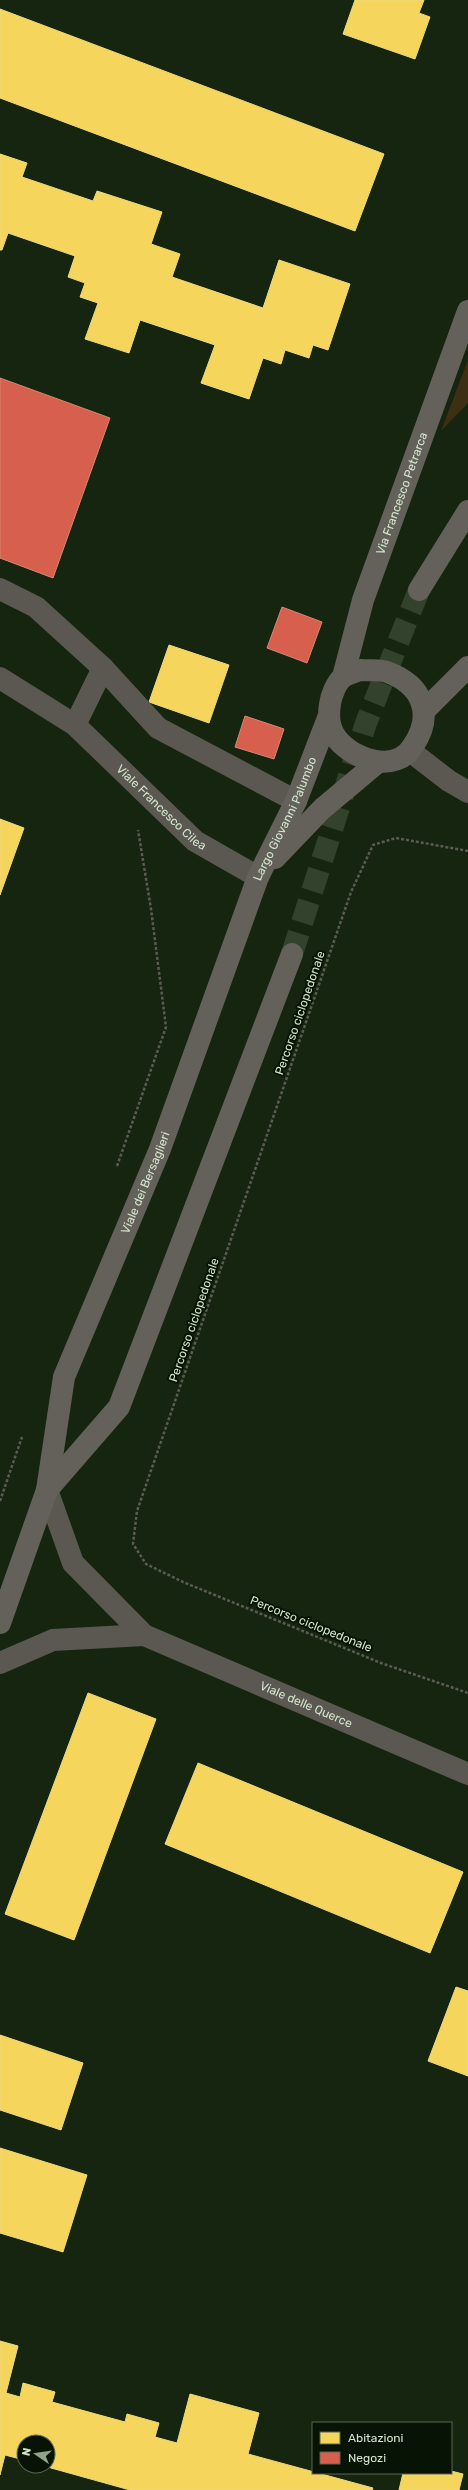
<svg xmlns="http://www.w3.org/2000/svg" width="468" height="2490" font-family="Rubik,sans-serif">
<style>
.green{fill:#3d2f13}
.homes{fill:#f6d55c;stroke:#ecda7e}
.shops{fill:#d6604d;stroke:#d58874}
.lines{fill:none;stroke-linecap:round;stroke-linejoin:round}
.major-tunnel{stroke:#32422c;stroke-width:22;stroke-dasharray:22 11;stroke-linecap:butt}
.path{stroke:#5a5b53;stroke-width:2.5;stroke-dasharray:3 2;stroke-linecap:butt}
.minor{stroke:#5b5851;stroke-width:22}
.major{stroke:#636159;stroke-width:22}
.labels{text-anchor:middle;dominant-baseline:central;stroke-width:4;stroke-linejoin:round;paint-order:stroke}
.street-label{font-size:12px;fill:#d3e5ce;stroke:#071304}
</style>
<rect width="100%" height="100%" fill="#162510"/>
<path class="green" d="M 468,360 L 468,403 L 441,431 Z"/>
<path class="homes" d="M 355,0 L 424,0 L 419,13 L 430,17 L 415,59 L 343,34 Z
M 0,9 L 384,154 L 355,231 L 0,98 Z
M 0,154 L 27,163 L 22,177 L 93,201 L 97,191 L 162,212 L 151,244 L 180,254 L 172,277 L 263,308 L 279,260 L 350,284 L 328,350 L 313,345 L 309,358 L 285,350 L 281,364 L 263,358 L 249,399 L 201,383 L 215,345 L 140,320 L 129,353 L 85,339 L 98,303 L 80,297 L 85,283 L 68,277 L 75,256 L 8,233 L 2,250 L 0,250 Z
M 169,645 L 229,665 L 209,723 L 149,702 Z
M 0,819 L 24,828 L 0,895 Z
M 88,1693 L 156,1719 L 74,1940 L 5,1914 Z
M 198,1763 L 463,1872 L 430,1953 L 165,1844 Z
M 456,1987 L 468,1991 L 468,2076 L 428,2061 Z
M 0,2035 L 83,2063 L 61,2130 L 0,2110 Z
M 0,2148 L 87,2175 L 63,2252 L 0,2233 Z
M 0,2341 L 18,2346 L 6,2393 L 20,2397 L 23,2383 L 55,2392 L 52,2402 L 125,2422 L 127,2414 L 159,2423 L 155,2437 L 177,2443 L 190,2394 L 259,2413 L 248,2454 L 373,2488 L 372,2490 L 130,2490 L 44,2466 L 48,2466 L 48,2442 L 24,2442 L 24,2460 L 5,2455 L 0,2475 Z
M 451,2471 L 463,2474 L 459,2490 L 399,2490 L 403,2473 L 451,2473 Z"/>
<path class="shops" d="M 0,378 L 110,418 L 53,578 L 0,558 Z
M 282,607 L 322,622 L 307,663 L 267,648 Z
M 245,716 L 284,729 L 274,759 L 235,747 Z"/>
<g class="lines">
<path class="major-tunnel" d="M 292,954 L 366,723 L 419,590"/>
<path class="path" d="M 468,851 L 396,838 L 373,845 L 351,892 L 137,1511 L 133,1544 L 146,1564 L 183,1582 L 381,1663 L 468,1693
M 117,1166 L 166,1027 L 151,909 L 138,830
M 0,1501 L 22,1437"/>
<g class="minor">
<path d="M 0,589 L 36,607 L 103,668 L 158,728 L 296,801"/>
<path id="s1" d="M 0,678 L 75,725 L 195,841 L 258,877"/>
<path d="M 75,725 L 103,668"/>
<path d="M 410,751 L 449,781 L 468,792"/>
<path id="s2" d="M 47,1490 L 73,1563 L 144,1635 L 468,1774"/>
<path d="M 0,1663 L 53,1640 L 144,1635"/>
</g>
<g class="major">
<path d="M 419,590 L 468,511"/>
<path d="M 360,670 C 368,671 380,669 387,672 C 423,685 434,715 413,746 C 396,774 354,760 337,739 C 329,729 328,716 330,704 C 331,696 336,683 343,677 C 347,674 355,672 360,670 Z"/>
<path id="s3" d="M 343,677 L 363,600 L 468,311"/>
<path d="M 425,710 L 468,667"/>
<path d="M 275,858 L 322,809 L 378,762"/>
<path d="M 47,1490 L 119,1407 L 292,954"/>
<path id="s4" d="M 0,1623 L 47,1490 L 64,1377 L 160,1149 L 258,877 L 296,801 L 328,718"/>
</g>
</g>
<g class="labels">
<g class="street-label">
<text stroke="none"><textPath href="#s3" startOffset="193">Via Francesco Petrarca</textPath></text>
<text stroke="none"><textPath href="#s1" startOffset="208">Viale Francesco Cilea</textPath></text>
<text stroke="none"><textPath href="#s4" startOffset="856">Largo Giovanni Palumbo</textPath></text>
<text transform="translate(300 1013) rotate(-71)">Percorso ciclopedonale</text>
<text stroke="none"><textPath href="#s4" startOffset="466">Viale dei Bersaglieri</textPath></text>
<text transform="translate(194 1320) rotate(-71)">Percorso ciclopedonale</text>
<text transform="translate(311 1624) rotate(22)">Percorso ciclopedonale</text>
<text stroke="none"><textPath href="#s2" startOffset="355">Viale delle Querce</textPath></text>
</g>
</g>
<rect x="312" y="2422" width="140" height="52" fill="#071304" stroke="#596755"/>
<rect x="320" y="2432" width="20" height="12" fill="#f6d55c" stroke="#596755"/>
<text x="348" y="2442" font-size="12" fill="#d3e5ce">Abitazioni</text>
<rect x="320" y="2452" width="20" height="12" fill="#d6604d" stroke="#596755"/>
<text x="348" y="2462" font-size="12" fill="#d3e5ce">Negozi</text>
<g transform="translate(36 2454) rotate(283)"><circle r="19" fill="#071304" stroke="#596755"/>
<path d="M0-3L7 15L0 10L-7 15Z" fill="#91a28c"/>
<text y="-6" font-size="11" font-weight="bold" text-anchor="middle" fill="#d3e5ce">N</text>
</g>
</svg>
